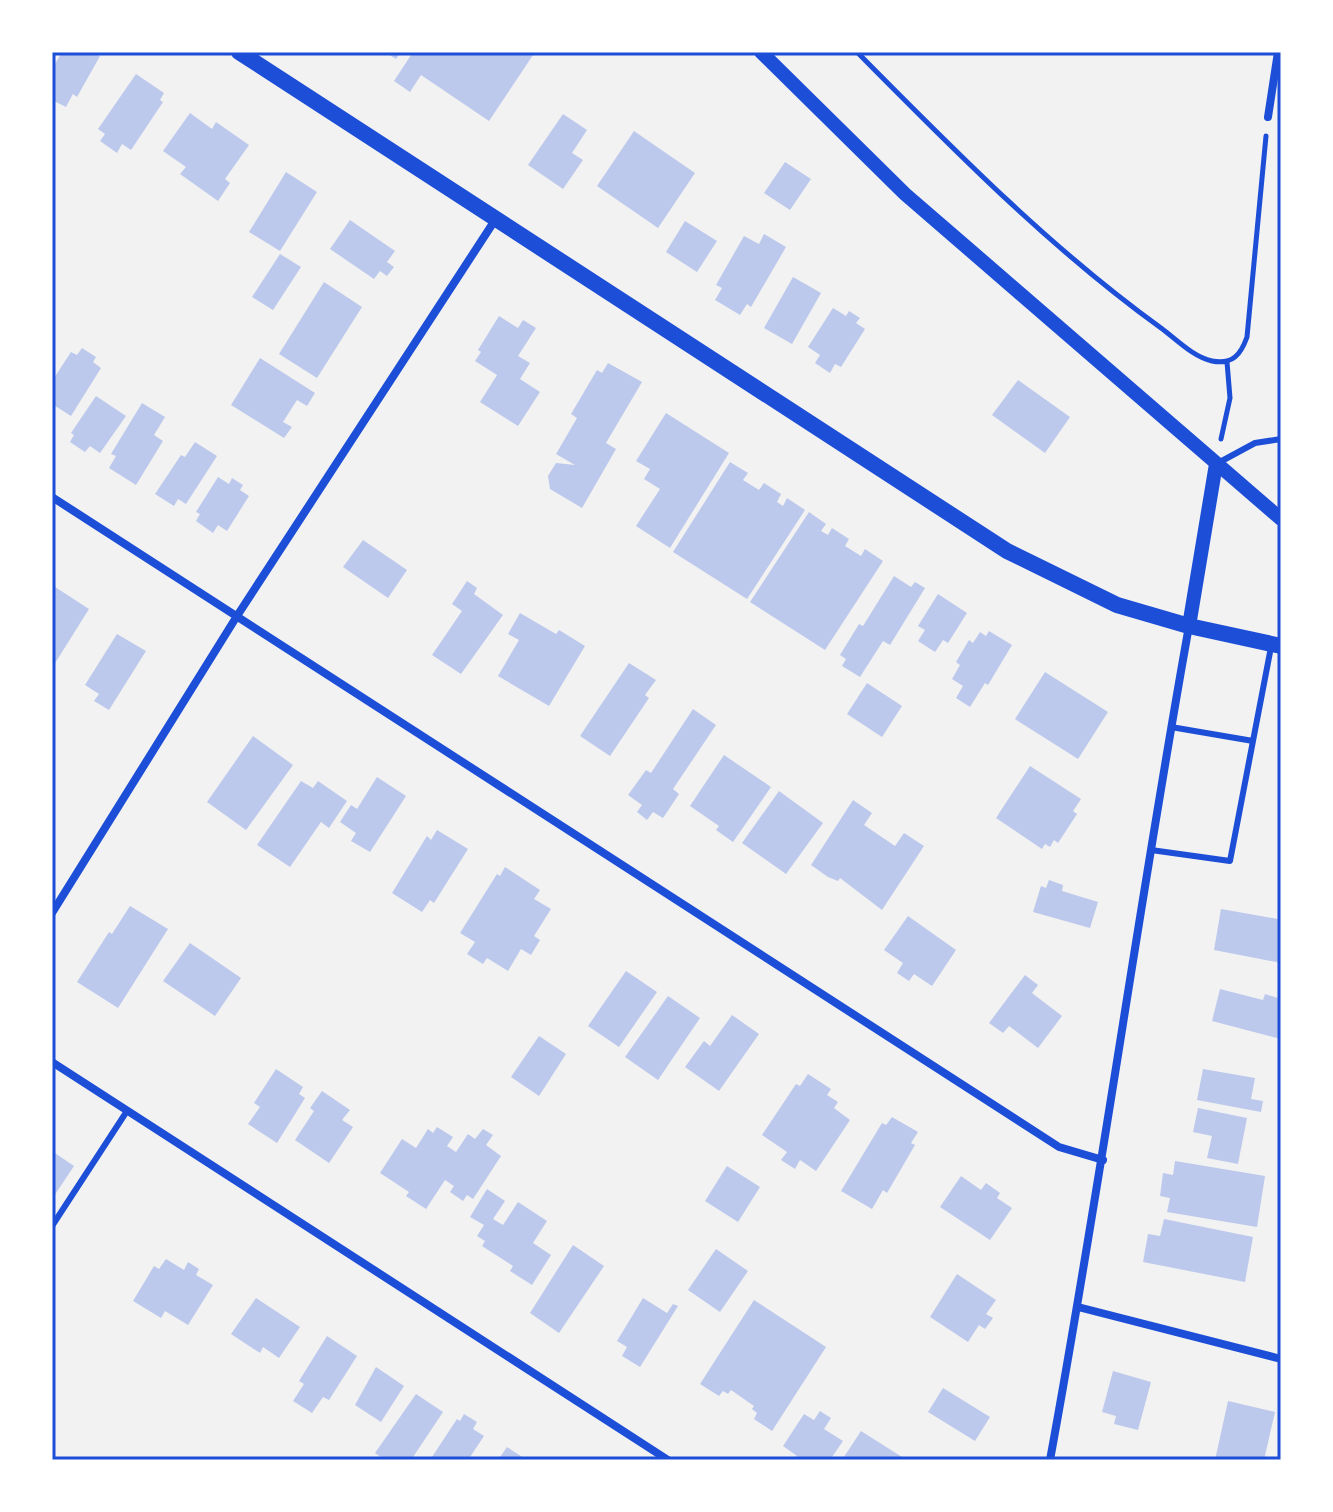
<svg xmlns="http://www.w3.org/2000/svg" width="1333" height="1512" font-family="Ubuntu,sans-serif">
<style>
.building{fill:#bdc9ec}
.lines{fill:none;stroke-linecap:round;stroke-linejoin:round}
.path{stroke:#1d4ed8;stroke-width:5}
.service{stroke:#1d4ed8;stroke-width:6}
.minor{stroke:#1d4ed8;stroke-width:8}
.tertiary{stroke:#1d4ed8;stroke-width:14}
.secondary{stroke:#1d4ed8;stroke-width:16}
.neatline{fill:none;stroke:#1d4ed8;stroke-width:3}
</style>
<rect width="100%" height="100%" fill="#f2f2f2"/>
<path class="building" d="M 62,52 L 93,52 L 100,56 L 77,97 L 73,94 L 66,107 L 52,100 L 52,69 Z
M 385,52 L 401,52 L 396,59 Z
M 413,52 L 535,52 L 489,121 L 421,75 L 410,92 L 394,81 Z
M 136,74 L 164,93 L 160,100 L 163,102 L 131,150 L 122,144 L 117,153 L 100,141 L 105,134 L 98,129 Z
M 190,113 L 212,129 L 216,122 L 249,145 L 225,179 L 230,183 L 218,201 L 180,174 L 186,167 L 163,151 Z
M 563,114 L 587,130 L 572,153 L 583,160 L 563,189 L 528,165 Z
M 634,131 L 695,173 L 658,228 L 597,186 Z
M 785,162 L 811,179 L 790,210 L 764,193 Z
M 286,172 L 317,192 L 280,251 L 249,232 Z
M 350,220 L 395,251 L 387,262 L 394,267 L 387,276 L 380,271 L 374,279 L 330,249 Z
M 685,221 L 717,241 L 697,272 L 666,252 Z
M 764,234 L 786,247 L 751,307 L 747,304 L 740,315 L 715,300 L 722,288 L 716,285 L 744,236 L 759,244 Z
M 280,254 L 301,267 L 273,310 L 252,297 Z
M 793,277 L 821,293 L 792,344 L 764,328 Z
M 324,282 L 362,307 L 317,378 L 279,354 Z
M 833,308 L 846,316 L 849,311 L 860,318 L 856,323 L 865,329 L 841,367 L 835,364 L 830,373 L 815,363 L 820,355 L 808,347 Z
M 499,316 L 518,328 L 523,320 L 536,328 L 518,356 L 530,363 L 520,379 L 540,392 L 518,426 L 480,402 L 497,375 L 475,361 L 481,352 L 478,350 Z
M 82,348 L 96,357 L 93,362 L 101,368 L 71,416 L 52,404 L 52,381 L 71,352 L 77,355 Z
M 260,358 L 315,393 L 307,406 L 297,400 L 283,422 L 292,427 L 284,438 L 231,405 Z
M 608,363 L 642,382 L 606,443 L 616,449 L 582,508 L 550,489 L 548,476 L 556,463 L 575,465 L 556,454 L 577,418 L 571,414 L 597,370 L 602,373 Z
M 1018,380 L 1070,417 L 1045,453 L 992,415 Z
M 96,396 L 126,416 L 100,453 L 90,446 L 85,452 L 70,442 L 74,435 L 71,433 Z
M 142,403 L 165,417 L 154,435 L 163,441 L 136,485 L 109,468 L 116,456 L 111,454 Z
M 666,413 L 729,453 L 670,548 L 636,526 L 660,489 L 644,479 L 650,469 L 636,461 Z
M 195,442 L 217,456 L 186,504 L 178,499 L 174,506 L 155,494 L 181,455 L 185,457 Z
M 730,462 L 748,473 L 743,480 L 759,490 L 764,483 L 781,494 L 777,502 L 783,506 L 787,498 L 805,510 L 747,599 L 673,552 Z
M 218,477 L 229,484 L 232,478 L 243,485 L 240,490 L 249,496 L 227,531 L 218,525 L 213,533 L 196,521 L 200,514 L 196,512 Z
M 809,512 L 826,524 L 821,531 L 828,535 L 832,528 L 849,539 L 845,546 L 861,556 L 865,549 L 883,561 L 825,650 L 750,602 Z
M 363,540 L 407,570 L 388,598 L 343,567 Z
M 894,576 L 911,587 L 915,582 L 925,588 L 890,645 L 883,641 L 860,677 L 842,666 L 846,659 L 840,655 L 859,624 L 863,626 Z
M 467,581 L 477,588 L 474,594 L 503,615 L 461,674 L 432,655 L 462,611 L 452,604 Z
M 52,585 L 89,609 L 52,668 Z
M 938,594 L 967,613 L 948,643 L 943,640 L 935,652 L 918,641 L 925,630 L 918,626 Z
M 520,613 L 556,634 L 559,630 L 585,646 L 549,706 L 498,676 L 519,640 L 508,634 Z
M 989,631 L 1012,645 L 988,685 L 985,683 L 970,707 L 956,698 L 963,686 L 952,679 L 960,665 L 956,662 L 969,640 L 973,643 L 980,632 L 986,636 Z
M 117,634 L 146,651 L 109,710 L 94,701 L 99,694 L 85,685 Z
M 629,663 L 656,680 L 645,695 L 649,698 L 610,756 L 580,736 Z
M 1045,672 L 1108,712 L 1078,759 L 1015,719 Z
M 867,683 L 902,706 L 882,737 L 847,714 Z
M 693,709 L 716,725 L 673,789 L 679,794 L 663,818 L 653,812 L 647,820 L 637,812 L 642,805 L 628,795 L 646,770 L 651,773 Z
M 253,736 L 293,765 L 246,830 L 207,802 Z
M 724,755 L 771,787 L 733,842 L 716,830 L 719,826 L 690,806 Z
M 1030,766 L 1081,799 L 1073,811 L 1077,814 L 1058,843 L 1054,840 L 1050,847 L 1045,844 L 1042,849 L 996,818 Z
M 377,777 L 406,796 L 370,852 L 351,841 L 356,833 L 340,822 L 351,805 L 357,809 Z
M 301,781 L 313,788 L 318,781 L 347,801 L 329,828 L 321,822 L 290,867 L 257,845 Z
M 779,791 L 823,823 L 786,874 L 742,843 Z
M 853,800 L 872,813 L 864,825 L 895,846 L 904,833 L 924,846 L 882,910 L 840,878 L 838,881 L 828,877 L 811,865 Z
M 437,830 L 468,849 L 434,903 L 430,900 L 422,912 L 392,893 L 427,836 L 431,840 Z
M 505,867 L 540,890 L 534,899 L 551,909 L 534,936 L 540,940 L 531,955 L 521,949 L 508,971 L 487,958 L 483,964 L 467,954 L 475,942 L 460,933 L 497,874 L 500,876 Z
M 1049,880 L 1063,885 L 1062,891 L 1098,902 L 1090,928 L 1033,912 L 1041,886 L 1046,888 Z
M 130,906 L 168,929 L 118,1008 L 77,982 L 109,932 L 112,934 Z
M 1221,909 L 1278,919 L 1281,910 L 1281,963 L 1214,950 Z
M 908,916 L 956,950 L 932,986 L 914,974 L 909,981 L 897,973 L 903,963 L 884,950 Z
M 190,943 L 241,978 L 215,1016 L 163,981 Z
M 626,971 L 657,992 L 619,1047 L 588,1026 Z
M 1025,975 L 1038,985 L 1032,993 L 1062,1016 L 1038,1048 L 1009,1026 L 1003,1033 L 989,1023 Z
M 1220,989 L 1263,1000 L 1265,994 L 1281,999 L 1281,1039 L 1212,1021 Z
M 668,996 L 700,1018 L 658,1080 L 625,1057 Z
M 732,1015 L 759,1034 L 719,1091 L 685,1067 L 704,1041 L 710,1046 Z
M 539,1036 L 566,1054 L 539,1096 L 511,1077 Z
M 276,1069 L 303,1087 L 299,1094 L 305,1098 L 277,1143 L 248,1124 L 260,1107 L 254,1103 Z
M 1203,1069 L 1255,1078 L 1251,1099 L 1263,1101 L 1261,1112 L 1197,1100 Z
M 808,1074 L 831,1089 L 827,1095 L 838,1102 L 834,1108 L 850,1120 L 816,1171 L 800,1160 L 795,1169 L 781,1160 L 787,1152 L 762,1135 L 796,1084 L 800,1086 Z
M 322,1091 L 350,1110 L 342,1120 L 353,1127 L 329,1163 L 295,1140 L 314,1111 L 310,1108 Z
M 1198,1108 L 1247,1118 L 1238,1164 L 1207,1158 L 1212,1136 L 1193,1132 Z
M 892,1117 L 918,1132 L 911,1143 L 915,1145 L 887,1193 L 883,1190 L 872,1209 L 841,1191 L 882,1123 L 886,1125 Z
M 437,1127 L 453,1137 L 447,1146 L 456,1152 L 468,1134 L 475,1139 L 483,1129 L 493,1135 L 486,1145 L 501,1156 L 473,1199 L 467,1195 L 463,1201 L 450,1192 L 454,1186 L 445,1180 L 426,1209 L 406,1196 L 409,1192 L 380,1173 L 402,1139 L 416,1148 L 428,1129 L 433,1133 Z
M 52,1151 L 74,1166 L 52,1199 Z
M 1175,1161 L 1265,1176 L 1257,1227 L 1167,1212 L 1170,1198 L 1160,1196 L 1163,1173 L 1173,1175 Z
M 727,1166 L 760,1187 L 738,1222 L 705,1201 Z
M 961,1176 L 981,1190 L 986,1183 L 1000,1193 L 997,1198 L 1012,1208 L 990,1240 L 940,1207 Z
M 487,1189 L 505,1201 L 493,1219 L 503,1225 L 518,1202 L 547,1221 L 533,1243 L 551,1255 L 532,1285 L 510,1271 L 513,1266 L 482,1246 L 485,1241 L 477,1236 L 484,1225 L 470,1217 Z
M 1164,1219 L 1253,1237 L 1245,1282 L 1143,1262 L 1148,1234 L 1160,1236 Z
M 573,1245 L 604,1266 L 559,1333 L 530,1313 Z
M 716,1249 L 748,1271 L 720,1312 L 688,1290 Z
M 166,1259 L 184,1270 L 188,1262 L 199,1269 L 196,1275 L 213,1285 L 188,1325 L 165,1311 L 161,1318 L 133,1301 L 154,1266 L 159,1269 Z
M 957,1274 L 996,1300 L 986,1314 L 993,1318 L 985,1329 L 979,1325 L 968,1342 L 930,1317 Z
M 256,1298 L 300,1327 L 279,1358 L 263,1347 L 260,1353 L 231,1334 Z
M 643,1298 L 667,1313 L 673,1304 L 678,1306 L 640,1367 L 622,1356 L 627,1347 L 617,1341 Z
M 754,1300 L 826,1347 L 772,1431 L 754,1419 L 757,1413 L 752,1409 L 754,1406 L 731,1390 L 728,1394 L 723,1391 L 719,1396 L 700,1384 Z
M 327,1336 L 357,1356 L 329,1400 L 323,1397 L 312,1413 L 293,1401 L 304,1384 L 299,1381 Z
M 376,1367 L 404,1386 L 381,1422 L 355,1405 Z
M 1113,1371 L 1151,1382 L 1138,1430 L 1114,1424 L 1116,1416 L 1102,1412 Z
M 943,1388 L 990,1417 L 975,1441 L 928,1412 Z
M 416,1394 L 443,1412 L 411,1460 L 385,1460 L 375,1453 Z
M 1228,1401 L 1275,1412 L 1264,1460 L 1215,1460 Z
M 820,1411 L 831,1418 L 824,1429 L 843,1441 L 830,1460 L 794,1460 L 797,1456 L 783,1446 L 804,1414 L 814,1420 Z
M 464,1414 L 477,1422 L 473,1429 L 484,1436 L 468,1460 L 430,1460 L 457,1419 L 460,1421 Z
M 861,1431 L 902,1457 L 900,1460 L 842,1460 Z
M 507,1447 L 527,1460 L 498,1460 Z"/>
<g class="lines">
<path class="path" d="M 857,52 C 953,149 1050,248 1161,328 C 1176,339 1193,357 1212,361 C 1233,365 1241,354 1247,337 L 1266,136
M 1221,439 L 1230,398 L 1227,362"/>
<path class="service" d="M 1218,463 L 1255,443 L 1281,439
M 1171,727 L 1253,741
M 1151,850 L 1230,861 L 1271,647
M 52,1226 L 127,1111"/>
<path class="minor" d="M 1268,117 L 1278,52
M 52,497 L 1059,1147 L 1103,1160
M 52,913 L 237,616 L 497,217
M 52,1062 L 668,1460
M 1078,1307 L 1281,1359
M 1050,1460 C 1101,1183 1139,904 1189,626"/>
<path class="tertiary" d="M 761,52 L 905,194 L 1281,519
M 1189,626 L 1216,464"/>
<path class="secondary" d="M 239,52 L 1007,551 L 1117,605 L 1189,626 L 1281,646"/>
</g>
<rect width="1333" height="1512" fill="none" stroke="#ffffff" stroke-width="108"/>
<rect x="54" y="54" width="1225" height="1404" class="neatline"/>
</svg>
